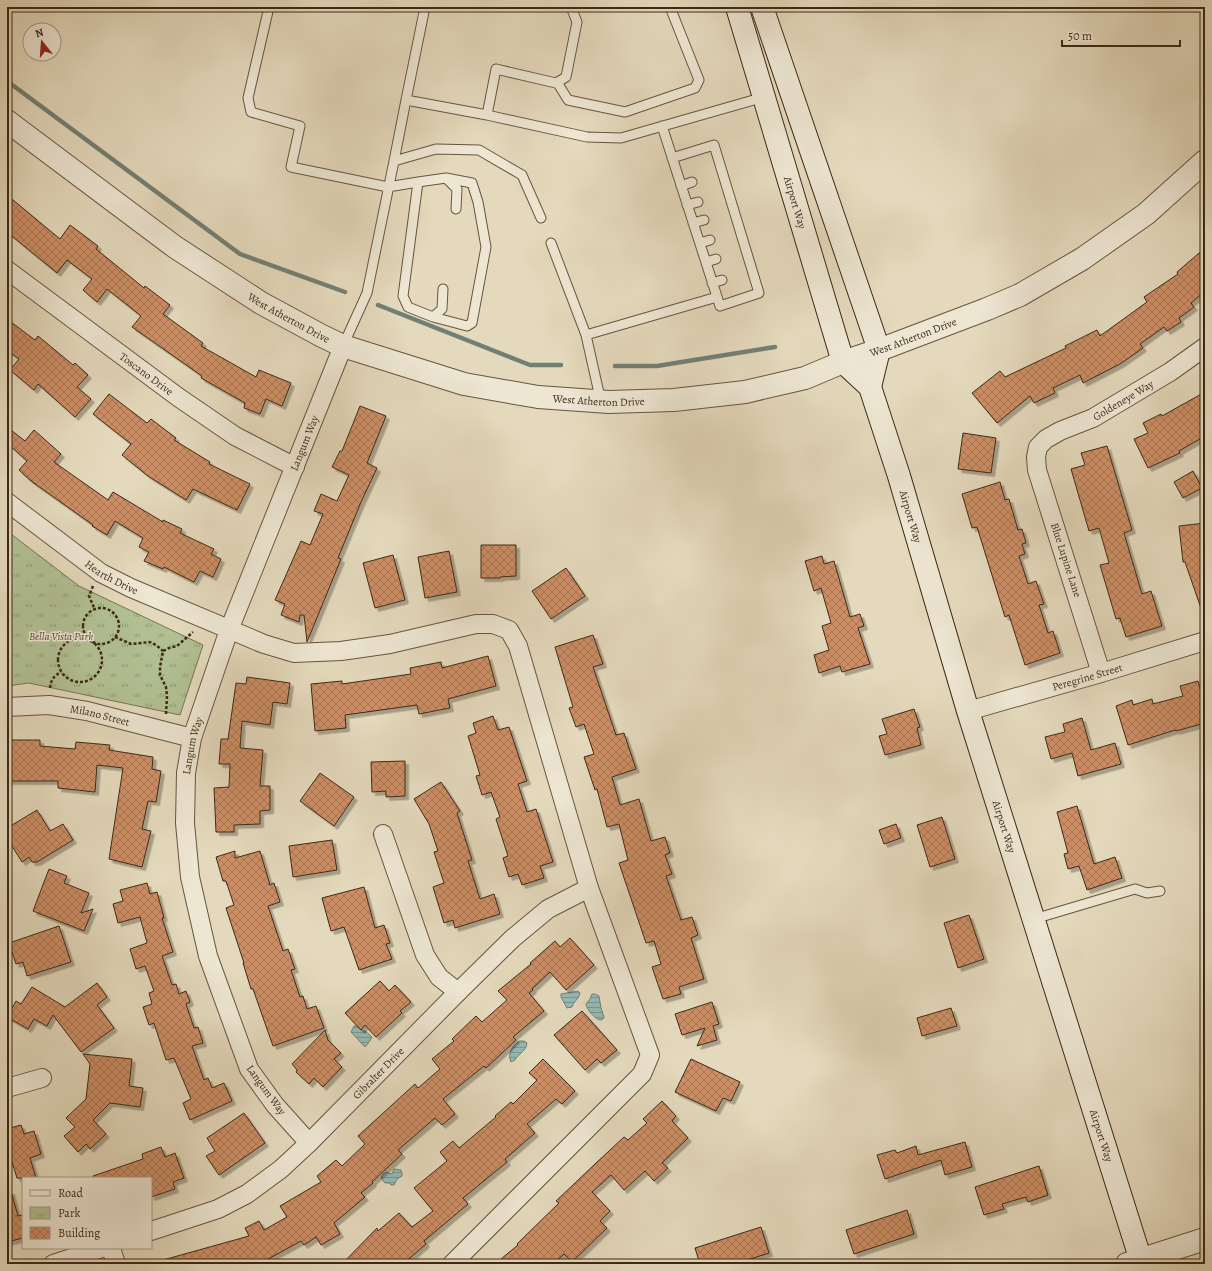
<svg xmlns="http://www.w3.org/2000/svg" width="1212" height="1271" font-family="Alegreya,serif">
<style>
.park{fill:url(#park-tufts);stroke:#777454}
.water{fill:url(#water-rules);stroke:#728074}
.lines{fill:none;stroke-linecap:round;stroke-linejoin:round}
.stream{stroke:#728074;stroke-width:4.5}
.building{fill:url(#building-cross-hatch);stroke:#3d2914;filter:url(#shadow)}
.service-casing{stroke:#67553e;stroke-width:11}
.minor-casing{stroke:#67553e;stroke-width:20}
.tertiary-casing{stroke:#67553e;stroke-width:24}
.secondary-casing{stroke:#3d2914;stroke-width:24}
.path{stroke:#3d2914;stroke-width:2.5;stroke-dasharray:3 2;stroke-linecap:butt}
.service{stroke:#ede6d3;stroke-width:9}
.minor{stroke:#ede6d3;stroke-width:18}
.tertiary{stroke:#ede6d3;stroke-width:22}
.secondary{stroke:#ede6d3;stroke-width:22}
.labels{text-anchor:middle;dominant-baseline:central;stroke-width:3;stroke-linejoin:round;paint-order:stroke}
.street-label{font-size:11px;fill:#3d2914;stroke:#ede6d3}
.park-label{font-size:11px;font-style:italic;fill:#54472d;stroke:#ede6d3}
</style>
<defs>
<pattern id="park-tufts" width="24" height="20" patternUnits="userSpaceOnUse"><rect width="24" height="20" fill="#b1c093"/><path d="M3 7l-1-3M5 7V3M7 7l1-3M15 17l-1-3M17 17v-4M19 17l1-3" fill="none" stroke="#919c77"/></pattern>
<pattern id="water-rules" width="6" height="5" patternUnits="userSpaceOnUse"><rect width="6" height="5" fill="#95bab4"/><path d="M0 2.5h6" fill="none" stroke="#7b9791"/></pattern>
<pattern id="building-cross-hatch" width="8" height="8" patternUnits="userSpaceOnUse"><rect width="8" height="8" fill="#cd8e65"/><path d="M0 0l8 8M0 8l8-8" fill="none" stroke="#a87452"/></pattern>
<filter id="shadow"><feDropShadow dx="3.5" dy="3.5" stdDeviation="0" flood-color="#0004"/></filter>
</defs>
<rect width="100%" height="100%" fill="#e4d9bc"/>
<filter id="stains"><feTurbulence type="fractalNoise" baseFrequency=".005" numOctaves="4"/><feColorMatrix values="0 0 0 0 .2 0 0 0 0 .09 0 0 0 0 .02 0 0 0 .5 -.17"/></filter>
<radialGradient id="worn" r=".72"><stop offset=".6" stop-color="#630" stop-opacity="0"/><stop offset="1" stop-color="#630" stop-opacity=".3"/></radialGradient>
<path class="park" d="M 7,531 L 79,586 L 203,645 L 180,715 L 29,683 L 7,686 Z"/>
<path class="water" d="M 578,991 L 580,993 C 579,999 573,1002 572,1007 L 567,1008 L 561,997 L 561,994 Z
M 592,994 L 595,994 L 599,996 L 601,1008 L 604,1017 L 603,1019 L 600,1020 C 594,1018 587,1010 586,1004 L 590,999 Z
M 354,1026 L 356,1026 L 363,1031 L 365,1031 L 372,1037 L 369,1042 L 365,1047 L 351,1032 Z
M 519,1041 L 524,1041 L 527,1043 L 526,1047 L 524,1050 L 516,1058 L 515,1060 L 511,1062 C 507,1053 513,1046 519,1041 Z
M 394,1169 L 401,1170 L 402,1173 L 402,1176 L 397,1179 L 394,1185 L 391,1185 L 389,1183 L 385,1183 L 381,1178 L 383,1174 L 387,1172 L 388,1173 L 392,1174 Z"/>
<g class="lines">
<path class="stream" d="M 7,81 L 240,254 L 345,292
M 378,305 L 530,365 L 561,365
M 615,366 L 657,366 L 775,347"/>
</g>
<path class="building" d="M 7,195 L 60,239 L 70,225 L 98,246 L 96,249 L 144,288 L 145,286 L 170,305 L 163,314 L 203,343 L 201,346 L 256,377 L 259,370 L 291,383 L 282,406 L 266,399 L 260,414 L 244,408 L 245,403 L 201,378 L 202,376 L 132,327 L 141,316 L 107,289 L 97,302 L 83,290 L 92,279 L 67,260 L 57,273 L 7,232 Z
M 1205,248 L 1205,291 L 1191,303 L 1194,307 L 1179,318 L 1181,322 L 1167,331 L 1164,327 L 1140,344 L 1143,348 L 1120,364 L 1083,383 L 1080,375 L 1053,388 L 1055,393 L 1034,403 L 1030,396 L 997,423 L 972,393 L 1000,371 L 1005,377 L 1066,348 L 1065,346 L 1097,330 L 1100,336 L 1147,302 L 1144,297 L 1178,274 L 1177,272 Z
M 7,319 L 35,340 L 38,336 L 73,365 L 75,363 L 88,375 L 77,387 L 91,399 L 75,417 L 38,384 L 34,390 L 10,370 L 19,359 L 7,350 Z
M 1205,392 L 1205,436 L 1179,451 L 1180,453 L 1148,468 L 1134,439 L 1148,433 L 1143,423 L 1161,414 L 1162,416 Z
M 109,394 L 147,423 L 151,419 L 176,438 L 174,440 L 210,462 L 209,464 L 250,484 L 237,510 L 193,489 L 186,500 L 148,476 L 122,455 L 131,444 L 93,414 Z
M 360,406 L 386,416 L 367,463 L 377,468 L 361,502 L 338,558 L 341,559 L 307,642 L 304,615 L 300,615 L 299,622 L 281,615 L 285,604 L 275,600 L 301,541 L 310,545 L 323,514 L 314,511 L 321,494 L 337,501 L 349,475 L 332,467 L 340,451 L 342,451 Z
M 7,427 L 25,441 L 34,430 L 61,454 L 54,462 L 108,500 L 113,492 L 163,522 L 163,520 L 182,529 L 180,533 L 214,549 L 211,554 L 221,559 L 213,577 L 200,571 L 194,582 L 164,567 L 163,569 L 144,561 L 149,552 L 139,547 L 143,538 L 115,521 L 107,535 L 92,526 L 93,525 L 31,481 L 19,470 L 27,461 L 7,443 Z
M 963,433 L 996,438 L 991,473 L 958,469 Z
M 1107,446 L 1132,530 L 1124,533 L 1142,594 L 1151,591 L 1162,626 L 1126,637 L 1120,618 L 1116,619 L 1100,565 L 1109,563 L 1099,528 L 1089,531 L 1071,469 L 1085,465 L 1081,453 Z
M 1193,471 L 1202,488 L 1183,498 L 1174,482 Z
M 1000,482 L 1005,500 L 1009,499 L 1018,530 L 1022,529 L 1026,543 L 1022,544 L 1025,554 L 1019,556 L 1028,584 L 1036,581 L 1044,604 L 1039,605 L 1048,633 L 1053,631 L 1060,653 L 1025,665 L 1009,615 L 1005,617 L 977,527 L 972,528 L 962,494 Z
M 1205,523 L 1205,614 L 1203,614 L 1185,562 L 1183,562 L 1179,526 Z
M 481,545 L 516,545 L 516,576 L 500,577 L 500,578 L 481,578 Z
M 449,551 L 457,592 L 425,598 L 418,557 Z
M 393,555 L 405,600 L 375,608 L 363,563 Z
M 822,556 L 824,564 L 834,561 L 850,617 L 860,614 L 864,626 L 858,628 L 870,664 L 842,672 L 840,666 L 819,673 L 814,655 L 829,650 L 822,626 L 831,623 L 821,588 L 814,591 L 805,561 Z
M 566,568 L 585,596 L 551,619 L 532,591 Z
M 593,635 L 603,664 L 593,667 L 616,735 L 624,733 L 636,769 L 612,777 L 620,805 L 639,799 L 651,841 L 665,837 L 670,853 L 665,855 L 672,874 L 666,876 L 681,920 L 692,917 L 698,935 L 691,938 L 704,979 L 679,987 L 681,994 L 663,999 L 652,967 L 661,964 L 654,941 L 646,943 L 619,863 L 628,860 L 619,824 L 607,827 L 597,789 L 595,790 L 584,757 L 594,754 L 584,724 L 576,727 L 569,708 L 573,707 L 555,647 Z
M 488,656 L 496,686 L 448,699 L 450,708 L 419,714 L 417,705 L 345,715 L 346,728 L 315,731 L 311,684 L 342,681 L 342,684 L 411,674 L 410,668 L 441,662 L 442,668 Z
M 247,677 L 290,683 L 287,704 L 273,702 L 270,725 L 242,721 L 240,748 L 263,750 L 260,786 L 270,786 L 270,810 L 260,811 L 260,824 L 234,825 L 234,832 L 216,832 L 214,788 L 229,787 L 230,764 L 219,764 L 221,739 L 228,739 L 236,683 L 246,684 Z
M 1198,681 L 1205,705 L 1205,723 L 1176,731 L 1175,730 L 1128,745 L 1116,706 L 1132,700 L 1133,705 L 1152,699 L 1153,704 L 1183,696 L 1180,686 Z
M 914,709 L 920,727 L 917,728 L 921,745 L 885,755 L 879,736 L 887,734 L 882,719 Z
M 493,716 L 498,730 L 509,727 L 527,781 L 518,784 L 527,812 L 536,809 L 553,862 L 540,866 L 544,878 L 522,885 L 518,874 L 509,877 L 503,858 L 508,856 L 496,819 L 500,817 L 491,792 L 482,795 L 476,776 L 480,775 L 468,736 L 476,733 L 473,723 Z
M 1082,718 L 1091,750 L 1115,743 L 1121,764 L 1078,776 L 1072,753 L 1051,759 L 1045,737 L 1065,732 L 1063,724 Z
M 7,740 L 40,740 L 40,746 L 75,749 L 76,742 L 110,745 L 109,750 L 153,757 L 152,769 L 161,771 L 156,802 L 148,801 L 142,829 L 151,831 L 142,867 L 109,859 L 123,768 L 97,765 L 95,792 L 58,788 L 58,781 L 7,781 Z
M 405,761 L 405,796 L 386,797 L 386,791 L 372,792 L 371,762 Z
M 320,773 L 354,797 L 334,826 L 300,801 Z
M 441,782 L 460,811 L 457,813 L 472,860 L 468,861 L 480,899 L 494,894 L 500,914 L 455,928 L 453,920 L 444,923 L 433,887 L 444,883 L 434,852 L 438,851 L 429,824 L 414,799 Z
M 1077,806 L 1094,864 L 1115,857 L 1122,878 L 1087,890 L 1079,866 L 1068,869 L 1064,854 L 1068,853 L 1057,812 Z
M 37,810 L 50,831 L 63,824 L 73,840 L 37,862 L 32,862 L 29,857 L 22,862 L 7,838 L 7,828 Z
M 942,817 L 955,859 L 930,867 L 917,825 Z
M 896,824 L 901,838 L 884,844 L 879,830 Z
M 332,840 L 337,870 L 293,877 L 289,846 Z
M 235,851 L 235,858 L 260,851 L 270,885 L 274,883 L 280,902 L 268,906 L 283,951 L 288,949 L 295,969 L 291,970 L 300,997 L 303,996 L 307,1009 L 316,1006 L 324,1028 L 273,1046 L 253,989 L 251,989 L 243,963 L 244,963 L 226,908 L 234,905 L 226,881 L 223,881 L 216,857 Z
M 49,869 L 67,876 L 64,883 L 89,893 L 81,913 L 93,909 L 84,931 L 33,911 Z
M 147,883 L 150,894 L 157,892 L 164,918 L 162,918 L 173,952 L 162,956 L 172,985 L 176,984 L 179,994 L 186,991 L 190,1002 L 186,1004 L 194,1028 L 198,1027 L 203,1043 L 192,1046 L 204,1080 L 208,1078 L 212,1088 L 224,1083 L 232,1101 L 190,1120 L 183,1103 L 191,1099 L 174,1058 L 166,1060 L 154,1023 L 149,1025 L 143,1007 L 152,1004 L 149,993 L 154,991 L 145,966 L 136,969 L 130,949 L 147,943 L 140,917 L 118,923 L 113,904 L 123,901 L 120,890 Z
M 364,887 L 375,928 L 384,925 L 390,943 L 386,944 L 392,959 L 359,970 L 344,927 L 331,931 L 322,898 Z
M 969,915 L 984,959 L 958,968 L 944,923 Z
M 59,926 L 71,962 L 27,976 L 23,962 L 16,964 L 9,943 Z
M 570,938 L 594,965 L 566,990 L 550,972 L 532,989 L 533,990 L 529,993 L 544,1011 L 513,1037 L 516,1040 L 486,1068 L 484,1066 L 443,1099 L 455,1114 L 442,1125 L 435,1118 L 398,1150 L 402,1154 L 372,1182 L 373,1183 L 361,1193 L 365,1197 L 334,1223 L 340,1234 L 321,1245 L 316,1237 L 304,1245 L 301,1241 L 259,1264 L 164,1264 L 163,1260 L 249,1236 L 245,1228 L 259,1221 L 264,1230 L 287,1217 L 280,1206 L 321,1182 L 317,1176 L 336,1160 L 342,1166 L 365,1144 L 358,1136 L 415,1084 L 418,1088 L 440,1069 L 432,1059 L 454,1041 L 452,1039 L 476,1016 L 482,1022 L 507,1000 L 498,991 L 531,964 L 530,963 L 555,941 L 560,947 Z
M 380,981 L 389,991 L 395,985 L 411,1002 L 400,1011 L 402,1013 L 376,1037 L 365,1025 L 361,1030 L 345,1013 Z
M 97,983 L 107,997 L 97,1005 L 114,1028 L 81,1052 L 53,1015 L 47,1026 L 34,1019 L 28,1029 L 7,1017 L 16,1001 L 21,1004 L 32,987 L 65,1007 Z
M 712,1002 L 719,1024 L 713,1026 L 717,1040 L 697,1046 L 705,1028 L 682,1035 L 675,1014 Z
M 951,1008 L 957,1026 L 922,1036 L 917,1018 Z
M 582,1011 L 617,1050 L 601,1063 L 597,1059 L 585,1070 L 554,1035 Z
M 325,1030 L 328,1040 L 341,1053 L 334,1059 L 342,1067 L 323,1087 L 314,1078 L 309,1084 L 296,1072 L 297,1070 L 292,1064 Z
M 83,1054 L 132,1059 L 129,1086 L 143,1088 L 140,1107 L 110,1103 L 93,1120 L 106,1134 L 90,1149 L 86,1144 L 78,1152 L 64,1136 L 75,1127 L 66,1118 L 86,1099 L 90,1064 Z
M 543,1059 L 575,1091 L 562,1104 L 556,1099 L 527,1124 L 535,1133 L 505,1159 L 507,1162 L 463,1198 L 468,1204 L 424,1241 L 426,1244 L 403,1264 L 342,1264 L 377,1228 L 378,1231 L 399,1213 L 412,1227 L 433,1211 L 414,1188 L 447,1161 L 440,1152 L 453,1141 L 459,1148 L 496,1117 L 495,1116 L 511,1102 L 513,1104 L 537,1080 L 529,1073 Z
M 691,1059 L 740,1082 L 731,1101 L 723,1098 L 716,1111 L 675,1092 Z
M 662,1101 L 676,1116 L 672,1121 L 688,1138 L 662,1163 L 668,1168 L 654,1181 L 645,1171 L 624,1190 L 611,1175 L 592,1192 L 610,1211 L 600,1221 L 607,1228 L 572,1262 L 564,1254 L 553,1264 L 495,1264 L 518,1245 L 517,1244 L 559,1203 L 556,1201 L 595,1164 L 624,1137 L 628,1140 L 647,1123 L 643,1119 Z
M 244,1113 L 265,1143 L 219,1175 L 206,1156 L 215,1151 L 207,1138 Z
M 21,1125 L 24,1134 L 34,1131 L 41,1154 L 30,1158 L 36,1178 L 17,1178 L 7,1146 L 7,1129 Z
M 965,1142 L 972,1167 L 945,1175 L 941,1160 L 885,1179 L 877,1155 L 895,1150 L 897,1153 L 916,1146 L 918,1155 Z
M 161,1147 L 165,1157 L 175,1153 L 184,1178 L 173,1182 L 175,1189 L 151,1197 L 151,1178 L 93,1178 L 93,1176 L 143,1159 L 142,1154 Z
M 1039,1166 L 1048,1195 L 1028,1202 L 1026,1197 L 1002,1204 L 1004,1209 L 984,1215 L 975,1187 Z
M 11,1191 L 18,1216 L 23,1215 L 23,1238 L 7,1242 L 7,1192 Z
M 907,1210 L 914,1234 L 854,1254 L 846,1230 Z
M 761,1227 L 769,1253 L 735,1264 L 700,1264 L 695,1248 Z"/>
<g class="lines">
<defs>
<path id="service" d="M 269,7 L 248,98 L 251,112 L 300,126 L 291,167 L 388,187 L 418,182 L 403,296 L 408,307 L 433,317 L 442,309 L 443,289
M 557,82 L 568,100 L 625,112 L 695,88 L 699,80 L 670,7
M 406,100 L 425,7
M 487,115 L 496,69 L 556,83 L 566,77 L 577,22 L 571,7
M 662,126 L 720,306 L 759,293 L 714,145 L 672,158
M 394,161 L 436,149 L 479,150 L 522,175 L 541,218
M 418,182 L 446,178 L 457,189 L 456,209
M 681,186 L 692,182
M 687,205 L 698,202
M 693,223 L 704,220
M 551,243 L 586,335 L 601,402
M 700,243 L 710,240
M 706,262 L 716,259
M 712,283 L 722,280
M 433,317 L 467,326 L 472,323 L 486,247 L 478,202 L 472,183 L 446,178
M 586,335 L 717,297
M 343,346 L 367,293 L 394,161 L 406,100 L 487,115 L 587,137 L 621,138 L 764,97
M 1034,919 L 1135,889 L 1147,893 L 1160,891"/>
<g id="minor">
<path id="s1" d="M 7,270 L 178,397 L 235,436 L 295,467"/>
<path id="s2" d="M 7,502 L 101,573 L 131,588 L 264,644 L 294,653 L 341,651 L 390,644 L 476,624 L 493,624 L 509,630 L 518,646 L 589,888 L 650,1055 L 642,1074 L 452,1264"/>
<path id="s3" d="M 1101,673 L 1037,470 L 1036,457 L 1038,447 L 1046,439 L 1060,431 L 1093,418 L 1170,372 L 1205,347"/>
<path id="s4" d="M 7,707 L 49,705 L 87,711 L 192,738"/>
<path id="s5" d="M 968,711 L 1101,673 L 1205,641"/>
<path d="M 383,834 L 425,955 L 439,977 L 458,992"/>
<path d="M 7,1088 L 42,1078"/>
<path id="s6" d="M 309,1143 L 275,1105 L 249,1069 L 208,956 L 190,877 L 185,823 L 186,773 L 192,738 L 229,630 L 343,346"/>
<path id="s7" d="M 151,1231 L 218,1209 L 247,1194 L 281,1169 L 309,1143 L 458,992 L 513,938 L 548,909 L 589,888"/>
<path d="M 111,1248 L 116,1264"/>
<path d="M 53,1264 L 102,1248"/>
</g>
<g id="tertiary">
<path id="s8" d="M 7,121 L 175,247 L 261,303 L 322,336 L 343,346 L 464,384 L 538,397 L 609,402 L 674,400 L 745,392 L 805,378 L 843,362 L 879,350 L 987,309 L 1020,295 L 1082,259 L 1146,214 L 1205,161"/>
<path d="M 1127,1264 L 1205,1239"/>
</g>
<g id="secondary">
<path id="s9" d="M 737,7 L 843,362 L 870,387 L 899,476 L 968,711 L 1142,1264"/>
<path d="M 762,7 L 879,350 L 870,387"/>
</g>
</defs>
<use href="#service" class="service-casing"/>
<use href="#minor" class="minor-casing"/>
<use href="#tertiary" class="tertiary-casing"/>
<use href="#secondary" class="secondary-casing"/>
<path class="path" d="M 93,586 L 89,596 L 95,610
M83 626a18 18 0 1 1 36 0a18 18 0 1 1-36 0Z
M 115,637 L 131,644 L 150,642 L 156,645 L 163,651
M58 660a22 22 0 1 1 44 0a22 22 0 1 1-44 0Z
M 50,688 C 51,679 54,676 61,672
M 166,714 L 167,696 L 166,687 L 160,675 L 160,667 L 163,651 L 169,648 L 177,646 L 193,632"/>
<use href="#service" class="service"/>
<use href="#minor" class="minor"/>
<use href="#tertiary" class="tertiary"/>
<use href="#secondary" class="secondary"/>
</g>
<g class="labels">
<g class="street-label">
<text stroke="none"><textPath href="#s9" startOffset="204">Airport Way</textPath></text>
<text stroke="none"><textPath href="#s8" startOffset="344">West Atherton Drive</textPath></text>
<text stroke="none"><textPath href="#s8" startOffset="992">West Atherton Drive</textPath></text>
<text stroke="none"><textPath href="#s1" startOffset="174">Toscano Drive</textPath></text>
<text stroke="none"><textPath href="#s8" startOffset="668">West Atherton Drive</textPath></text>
<text stroke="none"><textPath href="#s3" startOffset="334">Goldeneye Way</textPath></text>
<text stroke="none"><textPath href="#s6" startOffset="752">Langum Way</textPath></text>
<text stroke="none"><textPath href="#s9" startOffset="543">Airport Way</textPath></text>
<text transform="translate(1066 560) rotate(72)">Blue Lupine Lane</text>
<text stroke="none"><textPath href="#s2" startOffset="129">Hearth Drive</textPath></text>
<text stroke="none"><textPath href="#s5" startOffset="124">Peregrine Street</textPath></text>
<text stroke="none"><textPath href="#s4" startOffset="94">Milano Street</textPath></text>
<text stroke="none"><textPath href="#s6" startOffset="429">Langum Way</textPath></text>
<text stroke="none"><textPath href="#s9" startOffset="867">Airport Way</textPath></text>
<text stroke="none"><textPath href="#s7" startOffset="282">Gibralter Drive</textPath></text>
<text transform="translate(266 1090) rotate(54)">Langum Way</text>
<text stroke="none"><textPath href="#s9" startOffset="1191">Airport Way</textPath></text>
</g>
<g class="park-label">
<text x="61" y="636">Bella Vista Park</text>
</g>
</g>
<rect width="1212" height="1271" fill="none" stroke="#e4d9bc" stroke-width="24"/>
<rect x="8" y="8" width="1196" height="1255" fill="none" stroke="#3d2914" stroke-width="2"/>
<rect x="12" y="12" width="1188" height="1247" fill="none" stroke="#3d2914"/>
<rect x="22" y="1177" width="130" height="72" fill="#ede6d3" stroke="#a79a87"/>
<rect x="30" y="1190" width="20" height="6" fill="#ede6d3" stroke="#a79a87"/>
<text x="58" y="1197" font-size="12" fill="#3d2914">Road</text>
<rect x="30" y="1207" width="20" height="12" fill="url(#park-tufts)" stroke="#a79a87"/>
<text x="58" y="1217" font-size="12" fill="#3d2914">Park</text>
<rect x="30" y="1227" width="20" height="12" fill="url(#building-cross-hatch)" stroke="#a79a87"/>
<text x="58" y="1237" font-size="12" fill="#3d2914">Building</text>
<g transform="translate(42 42) rotate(343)"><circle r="19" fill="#ede6d3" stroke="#a79a87"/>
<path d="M0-3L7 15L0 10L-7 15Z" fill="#8f2418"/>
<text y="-6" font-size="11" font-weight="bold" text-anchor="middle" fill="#3d2914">N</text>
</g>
<path d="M1062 40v6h118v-6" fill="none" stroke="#3d2914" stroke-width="2"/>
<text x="1068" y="40" font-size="12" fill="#3d2914" stroke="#ede6d3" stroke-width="3" paint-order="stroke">50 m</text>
<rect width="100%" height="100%" filter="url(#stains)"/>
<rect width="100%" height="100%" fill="url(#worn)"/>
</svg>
